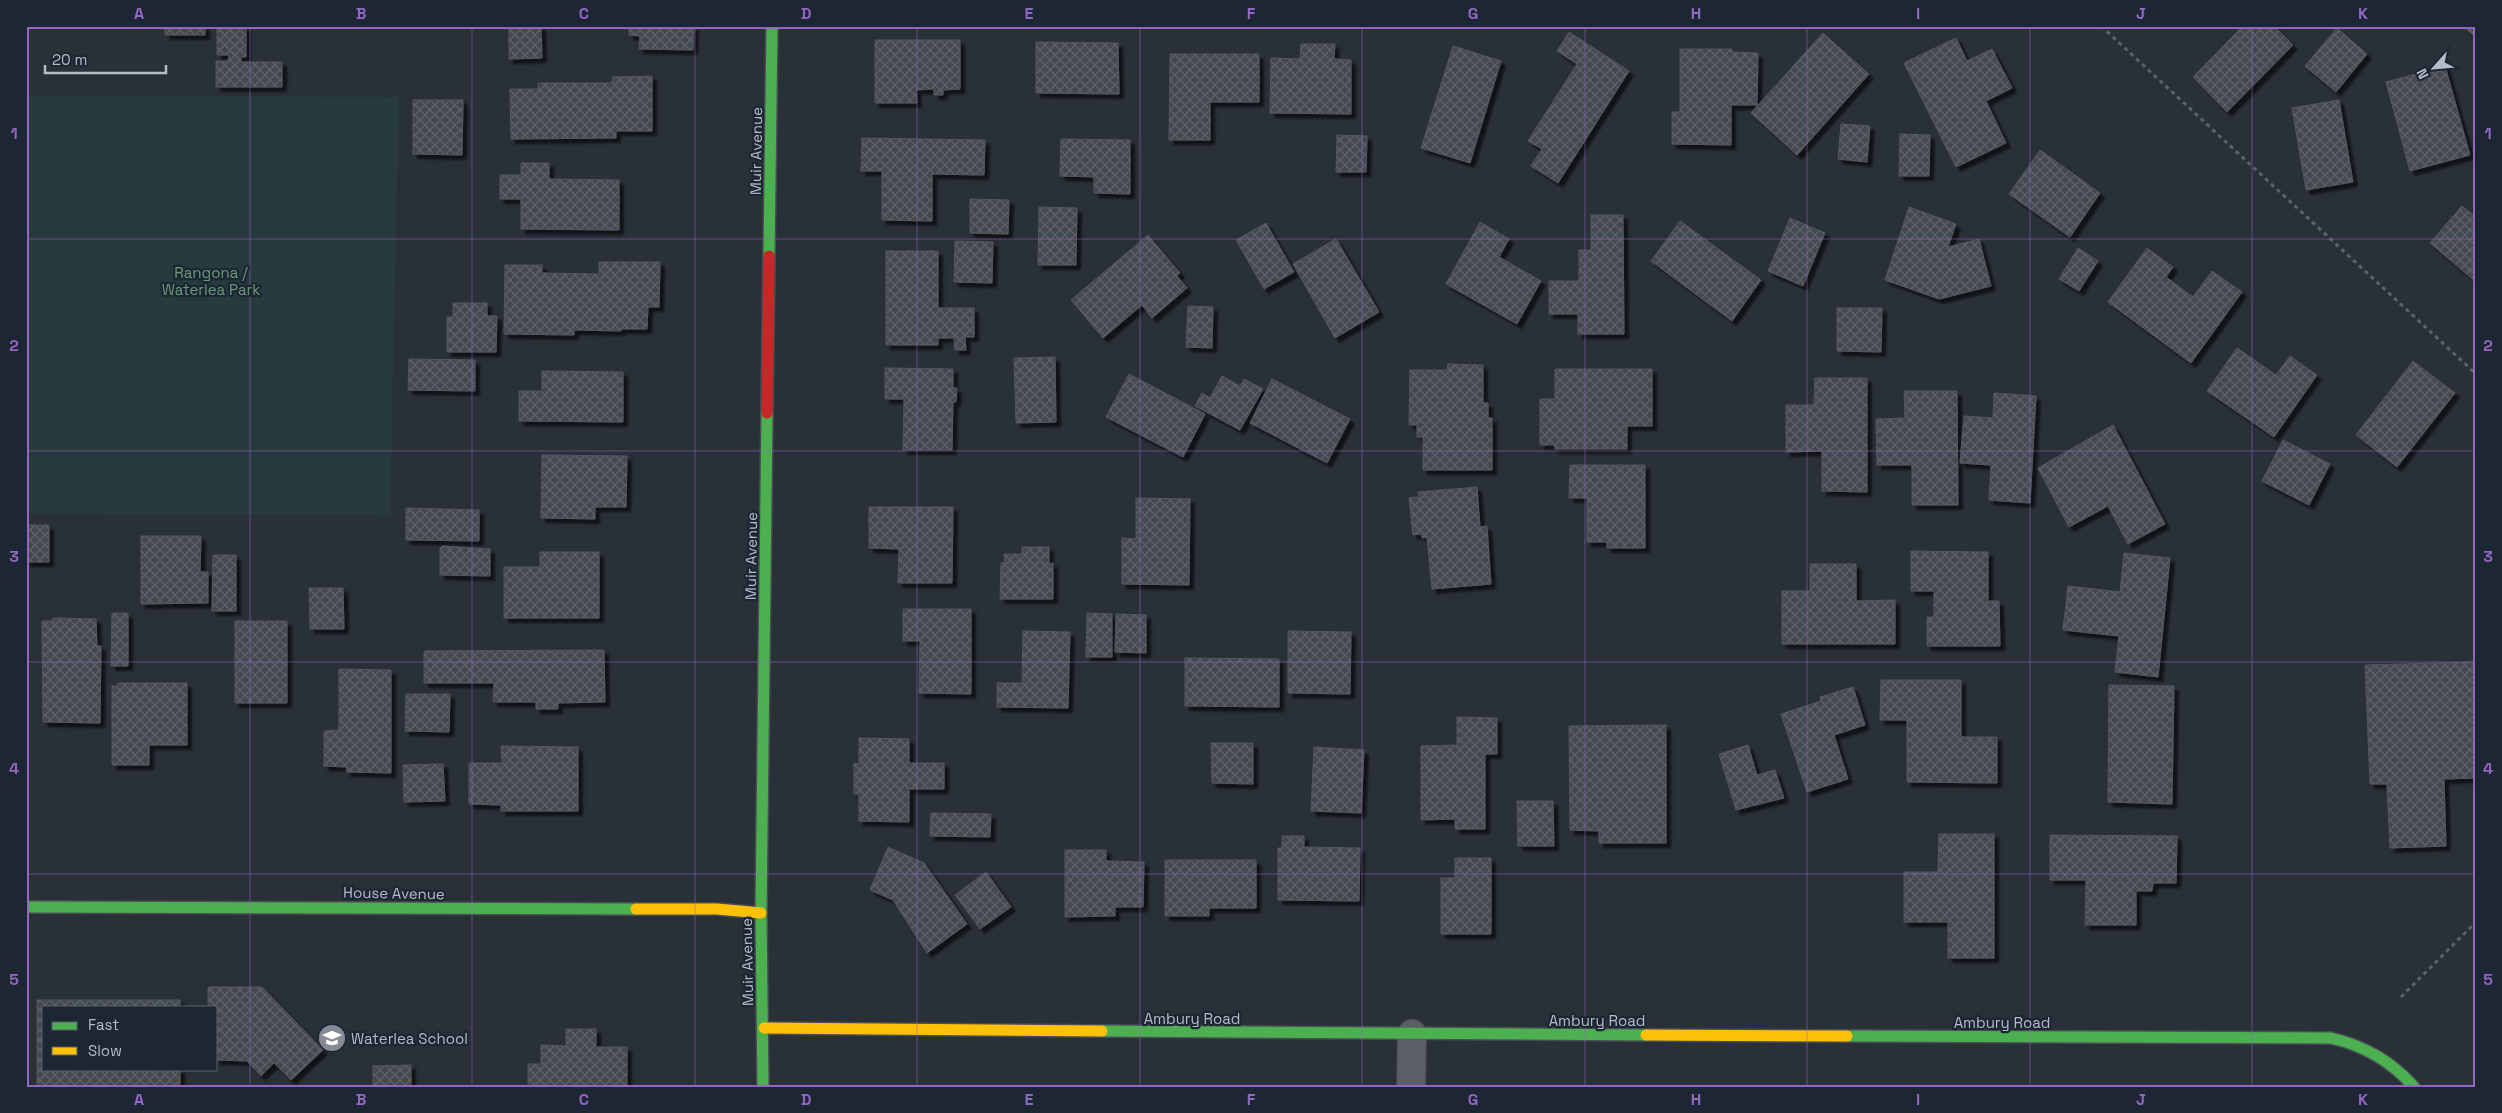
<svg xmlns="http://www.w3.org/2000/svg" width="2502" height="1113" font-family="'Space Grotesk',sans-serif">
<style>
.green{fill:#273a3e}
.building{fill:url(#building-cross-hatch);stroke:#52575f;filter:url(#shadow)}
.lines{fill:none;stroke-linecap:round;stroke-linejoin:round}
.street-casing{stroke:#484c53;stroke-width:30}
.fast-casing{stroke:#484c53;stroke-width:14}
.slow-casing{stroke:#484c53;stroke-width:14}
.jam-casing{stroke:#484c53;stroke-width:14}
.path{stroke:#5d636a;stroke-width:3;stroke-dasharray:4 4;stroke-linecap:butt}
.street{stroke:#5a5e66;stroke-width:28}
.fast{stroke:#4caf50;stroke-width:11}
.slow{stroke:#ffc107;stroke-width:11}
.jam{stroke:#c62828;stroke-width:11}
.grid{fill:none;stroke:#9266c3;stroke-width:1;stroke-opacity:0.55}
.labels{text-anchor:middle;dominant-baseline:central;stroke-width:4.5;stroke-linejoin:round;paint-order:stroke}
.street-label{font-size:15px;fill:#b4bcc9;stroke:#1d2633}
.park-label{font-size:15px;fill:#6b9a76;stroke:#1d2633}
.poi-label{font-size:15px;fill:#b4bcc9;stroke:#1d2633;text-anchor:start}
.neatline{fill:none;stroke:#9266c3;stroke-width:2}
.grid-label{font-size:16px;text-anchor:middle;font-weight:bold;fill:#9266c3}
</style>
<defs>
<pattern id="building-cross-hatch" width="8" height="8" patternUnits="userSpaceOnUse" patternTransform="scale(1.25)"><rect width="8" height="8" fill="#444950"/><path d="M0 0l8 8M0 8l8-8" fill="none" stroke="#5d6168"/></pattern>
<filter id="shadow"><feDropShadow dx="4.5" dy="4.5" stdDeviation="1" flood-color="#0009"/></filter>
</defs>
<rect width="100%" height="100%" fill="#2a3038"/>
<path class="green" d="M 26,96 L 399,97 L 390,515 L 26,514 Z"/>
<path class="building" d="M 165,26 L 205,26 L 205,35 L 165,35 Z
M 217,26 L 246,26 L 246,57 L 241,57 L 241,62 L 282,62 L 282,87 L 216,87 L 216,61 L 228,61 L 229,55 L 217,55 Z
M 509,26 L 541,26 L 542,58 L 509,59 Z
M 629,26 L 694,26 L 693,50 L 639,49 L 640,36 L 629,35 Z
M 2243,26 L 2274,26 L 2293,45 L 2227,112 L 2193,77 Z
M 2463,26 L 2476,26 L 2476,38 Z
M 2337,28 L 2367,54 L 2336,92 L 2305,66 Z
M 1569,32 L 1629,71 L 1558,183 L 1531,166 L 1542,149 L 1528,141 L 1577,64 L 1557,51 Z
M 1823,33 L 1869,74 L 1797,155 L 1751,113 Z
M 1956,38 L 1967,61 L 1992,49 L 2012,88 L 1986,101 L 2006,143 L 1956,167 L 1904,63 Z
M 875,40 L 960,40 L 960,89 L 943,90 L 943,95 L 934,95 L 934,89 L 916,90 L 917,103 L 875,103 Z
M 1036,42 L 1118,43 L 1119,94 L 1036,93 Z
M 1301,44 L 1335,44 L 1334,59 L 1351,60 L 1351,114 L 1270,113 L 1271,58 L 1300,59 Z
M 1453,46 L 1501,61 L 1470,163 L 1421,148 Z
M 1680,49 L 1732,49 L 1732,52 L 1758,53 L 1757,105 L 1731,105 L 1731,145 L 1672,144 L 1672,112 L 1680,112 Z
M 1170,54 L 1259,54 L 1259,102 L 1210,102 L 1210,140 L 1169,140 Z
M 2445,66 L 2470,155 L 2410,171 L 2386,82 Z
M 652,76 L 652,131 L 616,131 L 616,138 L 511,139 L 510,89 L 538,89 L 538,83 L 612,83 L 613,77 Z
M 413,100 L 463,100 L 462,155 L 413,154 Z
M 2339,100 L 2353,182 L 2306,190 L 2292,108 Z
M 1841,124 L 1870,126 L 1867,162 L 1838,159 Z
M 1900,134 L 1930,135 L 1929,176 L 1899,176 Z
M 1337,135 L 1367,136 L 1366,172 L 1336,172 Z
M 862,138 L 985,140 L 984,175 L 932,174 L 932,221 L 882,220 L 882,171 L 861,171 Z
M 1061,139 L 1130,140 L 1130,194 L 1094,193 L 1094,177 L 1060,176 Z
M 2040,150 L 2100,193 L 2070,237 L 2009,194 Z
M 521,163 L 549,163 L 549,179 L 619,180 L 619,230 L 521,229 L 521,199 L 500,199 L 500,175 L 521,175 Z
M 970,199 L 1009,200 L 1008,234 L 970,233 Z
M 2462,206 L 2476,217 L 2476,282 L 2430,243 Z
M 1039,207 L 1077,208 L 1076,265 L 1038,265 Z
M 1909,207 L 1956,224 L 1948,247 L 1979,239 L 1991,286 L 1939,299 L 1885,280 Z
M 1591,215 L 1623,215 L 1624,334 L 1578,334 L 1578,314 L 1549,314 L 1549,281 L 1579,281 L 1579,250 L 1591,250 Z
M 1790,218 L 1825,233 L 1803,286 L 1768,271 Z
M 1680,221 L 1761,280 L 1732,321 L 1651,261 Z
M 1480,222 L 1509,239 L 1499,257 L 1541,281 L 1517,324 L 1446,284 Z
M 1266,223 L 1294,272 L 1264,289 L 1236,240 Z
M 1148,235 L 1180,273 L 1177,276 L 1187,288 L 1152,318 L 1142,305 L 1103,338 L 1071,300 Z
M 1336,239 L 1379,312 L 1335,338 L 1293,264 Z
M 955,241 L 993,242 L 992,283 L 954,282 Z
M 2078,248 L 2098,261 L 2079,291 L 2059,279 Z
M 2147,248 L 2173,267 L 2166,277 L 2193,297 L 2212,271 L 2242,292 L 2191,363 L 2108,302 Z
M 886,251 L 938,251 L 938,308 L 974,308 L 974,337 L 965,337 L 966,350 L 955,350 L 954,338 L 938,338 L 938,345 L 886,345 Z
M 599,262 L 660,262 L 659,307 L 648,307 L 647,329 L 621,329 L 621,331 L 574,330 L 574,335 L 504,334 L 505,265 L 542,265 L 542,273 L 599,274 Z
M 453,303 L 487,303 L 487,316 L 497,316 L 496,352 L 447,352 L 447,317 L 453,317 Z
M 1188,306 L 1213,307 L 1212,348 L 1186,347 Z
M 1837,308 L 1882,308 L 1881,352 L 1837,351 Z
M 2237,348 L 2276,375 L 2290,356 L 2317,375 L 2274,437 L 2207,391 Z
M 1055,357 L 1056,422 L 1016,423 L 1014,358 Z
M 409,359 L 475,360 L 475,391 L 408,390 Z
M 2413,361 L 2455,393 L 2397,467 L 2356,435 Z
M 1448,364 L 1483,365 L 1483,403 L 1488,403 L 1488,418 L 1492,418 L 1492,470 L 1423,470 L 1423,437 L 1417,437 L 1417,425 L 1409,425 L 1410,370 L 1447,370 Z
M 885,368 L 953,369 L 953,388 L 957,388 L 956,402 L 953,402 L 952,450 L 903,450 L 904,399 L 885,399 Z
M 1555,369 L 1652,369 L 1652,426 L 1627,426 L 1627,449 L 1555,449 L 1554,445 L 1540,445 L 1540,399 L 1555,399 Z
M 542,371 L 623,372 L 623,422 L 519,421 L 519,391 L 542,391 Z
M 1129,374 L 1205,414 L 1183,457 L 1106,417 Z
M 1222,376 L 1240,386 L 1244,379 L 1263,389 L 1240,430 L 1195,406 L 1202,393 L 1210,398 Z
M 1815,378 L 1867,378 L 1867,492 L 1822,491 L 1822,451 L 1786,452 L 1786,405 L 1814,405 Z
M 1272,379 L 1350,419 L 1327,463 L 1250,423 Z
M 1904,391 L 1957,391 L 1958,505 L 1912,505 L 1912,465 L 1877,465 L 1876,419 L 1905,418 Z
M 1994,393 L 2036,396 L 2030,503 L 1989,500 L 1991,465 L 1960,463 L 1964,416 L 1993,418 Z
M 2113,425 L 2165,524 L 2128,544 L 2108,506 L 2069,527 L 2038,468 Z
M 2283,440 L 2330,464 L 2309,505 L 2262,481 Z
M 542,455 L 627,456 L 626,507 L 595,507 L 595,519 L 541,518 Z
M 1570,465 L 1645,465 L 1645,548 L 1607,548 L 1607,542 L 1587,542 L 1587,498 L 1569,498 Z
M 1477,487 L 1480,527 L 1487,526 L 1491,584 L 1432,589 L 1427,537 L 1422,538 L 1421,534 L 1413,535 L 1409,498 L 1419,497 L 1418,492 Z
M 1136,498 L 1190,499 L 1189,585 L 1122,584 L 1122,538 L 1136,539 Z
M 869,507 L 953,507 L 952,583 L 898,583 L 899,549 L 869,548 Z
M 406,508 L 479,510 L 479,541 L 406,540 Z
M 26,525 L 49,525 L 49,562 L 26,562 Z
M 141,536 L 201,536 L 200,572 L 208,572 L 208,603 L 141,604 Z
M 443,546 L 490,549 L 490,576 L 440,575 L 440,548 Z
M 1022,547 L 1049,547 L 1049,564 L 1053,563 L 1053,599 L 1000,599 L 1001,563 L 1005,563 L 1004,554 L 1022,554 Z
M 1911,551 L 1988,552 L 1988,601 L 1999,601 L 2000,646 L 1927,646 L 1927,617 L 1934,617 L 1934,591 L 1911,591 Z
M 540,552 L 599,552 L 599,618 L 504,618 L 504,567 L 540,567 Z
M 2124,553 L 2170,558 L 2158,677 L 2115,672 L 2119,636 L 2063,630 L 2068,586 L 2120,592 Z
M 213,555 L 236,555 L 236,611 L 212,611 Z
M 1810,564 L 1856,564 L 1856,601 L 1895,600 L 1895,644 L 1782,644 L 1782,591 L 1810,591 Z
M 309,588 L 343,588 L 344,629 L 310,629 Z
M 903,609 L 971,609 L 971,694 L 919,693 L 920,641 L 903,641 Z
M 112,613 L 128,613 L 128,666 L 111,666 Z
M 1087,613 L 1112,614 L 1112,657 L 1086,657 Z
M 1116,614 L 1146,615 L 1146,653 L 1115,652 Z
M 53,618 L 96,619 L 97,646 L 101,646 L 100,723 L 43,722 L 42,621 L 52,621 Z
M 235,621 L 287,621 L 287,703 L 235,703 Z
M 1023,631 L 1070,632 L 1068,708 L 997,707 L 997,683 L 1022,683 Z
M 1288,631 L 1351,632 L 1350,694 L 1288,693 Z
M 604,650 L 605,702 L 558,703 L 558,709 L 536,709 L 536,702 L 493,702 L 494,683 L 424,683 L 424,651 Z
M 1185,658 L 1279,659 L 1279,707 L 1185,706 Z
M 2476,662 L 2476,778 L 2444,779 L 2446,846 L 2390,848 L 2387,784 L 2370,784 L 2365,665 Z
M 339,669 L 391,670 L 391,773 L 346,772 L 347,767 L 324,766 L 324,731 L 339,730 Z
M 1881,680 L 1961,680 L 1961,737 L 1997,737 L 1997,783 L 1907,782 L 1907,720 L 1880,720 Z
M 118,683 L 187,683 L 187,745 L 149,745 L 149,765 L 112,765 L 112,686 L 118,686 Z
M 2109,685 L 2174,686 L 2172,804 L 2108,802 Z
M 1853,687 L 1865,725 L 1834,735 L 1848,779 L 1807,792 L 1781,714 L 1821,701 L 1820,697 Z
M 406,694 L 450,694 L 449,732 L 405,731 Z
M 1457,717 L 1497,718 L 1497,754 L 1485,754 L 1485,829 L 1455,829 L 1455,819 L 1421,820 L 1421,746 L 1457,745 Z
M 1666,725 L 1666,843 L 1599,843 L 1599,831 L 1570,830 L 1569,726 Z
M 859,738 L 909,739 L 909,763 L 944,763 L 944,789 L 909,789 L 909,822 L 859,821 L 859,794 L 854,794 L 854,763 L 859,764 Z
M 1211,743 L 1253,743 L 1253,784 L 1212,783 Z
M 1748,745 L 1757,775 L 1775,770 L 1784,798 L 1736,810 L 1719,754 Z
M 501,746 L 578,747 L 578,811 L 501,811 L 501,805 L 469,804 L 469,763 L 502,763 Z
M 1314,747 L 1364,750 L 1361,813 L 1311,811 Z
M 443,764 L 445,801 L 404,802 L 403,765 Z
M 1517,801 L 1553,801 L 1554,846 L 1518,846 Z
M 931,813 L 991,814 L 990,837 L 930,836 Z
M 1939,834 L 1994,834 L 1994,958 L 1948,958 L 1948,922 L 1904,922 L 1904,872 L 1938,872 Z
M 2050,835 L 2177,836 L 2176,883 L 2153,883 L 2152,891 L 2136,891 L 2136,925 L 2085,925 L 2086,880 L 2050,880 Z
M 1282,836 L 1304,836 L 1304,847 L 1360,848 L 1359,901 L 1278,900 L 1278,848 L 1282,848 Z
M 888,847 L 924,863 L 967,924 L 927,953 L 893,900 L 870,890 Z
M 1065,850 L 1106,850 L 1106,861 L 1144,862 L 1143,907 L 1115,907 L 1115,916 L 1065,917 Z
M 1455,858 L 1491,858 L 1491,934 L 1441,934 L 1441,878 L 1455,878 Z
M 1165,860 L 1256,860 L 1256,908 L 1209,908 L 1209,916 L 1165,916 Z
M 986,872 L 1011,907 L 980,929 L 955,895 Z
M 208,987 L 262,987 L 323,1050 L 291,1080 L 274,1063 L 261,1076 L 247,1061 L 216,1060 L 216,1007 L 208,1007 Z
M 37,1000 L 180,1000 L 180,1007 L 44,1007 L 44,1069 L 180,1069 L 180,1087 L 37,1087 Z
M 566,1029 L 596,1029 L 596,1047 L 627,1047 L 627,1087 L 528,1087 L 528,1064 L 541,1064 L 541,1045 L 566,1046 Z
M 411,1065 L 411,1087 L 373,1087 L 373,1066 Z"/>
<g class="lines">
<defs>
<path id="street" d="M 1411,1087 L 1412,1034"/>
<path id="fast" d="M 769,256 L 772,26
M 26,907 L 636,909
M 1102,1031 L 1646,1035
M 1847,1036 L 2331,1038 C 2365,1046 2391,1061 2414,1087
M 763,1087 L 761,913 L 767,413"/>
<path id="slow" d="M 636,909 L 717,909 L 761,913
M 764,1028 L 1102,1031
M 1646,1035 L 1847,1036"/>
<path id="jam" d="M 767,413 L 769,256"/>
</defs>
<use href="#street" class="street-casing"/>
<use href="#fast" class="fast-casing"/>
<use href="#slow" class="slow-casing"/>
<use href="#jam" class="jam-casing"/>
<path class="path" d="M 2101,26 L 2476,374
M 2401,997 L 2476,922"/>
<use href="#street" class="street"/>
<use href="#fast" class="fast"/>
<use href="#slow" class="slow"/>
<use href="#jam" class="jam"/>
</g>
<path class="grid" d="M 250,26 L 250,1087M 472,26 L 472,1087M 695,26 L 695,1087M 917,26 L 917,1087M 1140,26 L 1140,1087M 1362,26 L 1362,1087M 1585,26 L 1585,1087M 1807,26 L 1807,1087M 2030,26 L 2030,1087M 2252,26 L 2252,1087M 26,239 L 2476,239M 26,451 L 2476,451M 26,662 L 2476,662M 26,874 L 2476,874"/>
<defs>
<symbol id="school-disc" viewBox="-11 -11 22 22"><circle r="9.5" fill="#848b96" stroke="#1d2633"/><path d="M0-5L7-2L0 1L-7-2ZM-4 1L0 2.5L4 1V4Q0 6-4 4Z" fill="#fff"/></symbol>
</defs>
<g fill-rule="evenodd">
<use href="#school-disc" x="316" y="1022" width="32" height="32"/>
</g>
<g class="labels">
<g class="street-label">
<text transform="translate(756 151) rotate(-89)">Muir Avenue</text>
<text transform="translate(751 556) rotate(-89)">Muir Avenue</text>
<text transform="translate(394 893) rotate(1)">House Avenue</text>
<text transform="translate(747 962) rotate(-91)">Muir Avenue</text>
<text x="1192" y="1018">Ambury Road</text>
<text x="1597" y="1020">Ambury Road</text>
<text x="2002" y="1022">Ambury Road</text>
</g>
<g class="park-label">
<text x="211" y="272">Rangona /<tspan x="211" dy="17">Waterlea Park</tspan></text>
</g>
<g class="poi-label">
<text x="351" y="1038">Waterlea School</text>
</g>
</g>
<rect width="2502" height="1113" fill="none" stroke="#1d2633" stroke-width="55"/>
<rect x="42" y="1006" width="175" height="65" fill="#1d2633" stroke="#59626f"/>
<rect x="52" y="1022" width="25" height="8" fill="#4caf50" stroke="#59626f"/>
<text x="88" y="1030" font-size="15" fill="#b4bcc9">Fast</text>
<rect x="52" y="1047" width="25" height="8" fill="#ffc107" stroke="#59626f"/>
<text x="88" y="1056" font-size="15" fill="#b4bcc9">Slow</text>
<g transform="translate(2434 68) rotate(243)" stroke="#1d2633" stroke-width="4" paint-order="stroke">
<path d="M0-4L9 19L0 12L-9 19Z" fill="#b4bcc9"/>
<text y="-8" font-size="14" font-weight="bold" text-anchor="middle" fill="#b4bcc9">N</text>
</g>
<path d="M45 65v8h121v-8" fill="none" stroke="#b4bcc9" stroke-width="2.5"/>
<text x="52" y="65" font-size="15" fill="#b4bcc9" stroke="#1d2633" stroke-width="4" paint-order="stroke">20 m</text>
<rect x="28" y="28" width="2446" height="1058" class="neatline"/>
<g class="grid-label">
<text x="139" y="19">A</text>
<text x="361" y="19">B</text>
<text x="584" y="19">C</text>
<text x="806" y="19">D</text>
<text x="1029" y="19">E</text>
<text x="1251" y="19">F</text>
<text x="1473" y="19">G</text>
<text x="1696" y="19">H</text>
<text x="1918" y="19">I</text>
<text x="2141" y="19">J</text>
<text x="2363" y="19">K</text>
<text x="14" y="139">1</text>
<text x="2488" y="139">1</text>
<text x="14" y="351">2</text>
<text x="2488" y="351">2</text>
<text x="14" y="562">3</text>
<text x="2488" y="562">3</text>
<text x="14" y="774">4</text>
<text x="2488" y="774">4</text>
<text x="14" y="985">5</text>
<text x="2488" y="985">5</text>
<text x="139" y="1105">A</text>
<text x="361" y="1105">B</text>
<text x="584" y="1105">C</text>
<text x="806" y="1105">D</text>
<text x="1029" y="1105">E</text>
<text x="1251" y="1105">F</text>
<text x="1473" y="1105">G</text>
<text x="1696" y="1105">H</text>
<text x="1918" y="1105">I</text>
<text x="2141" y="1105">J</text>
<text x="2363" y="1105">K</text>
</g>
</svg>
